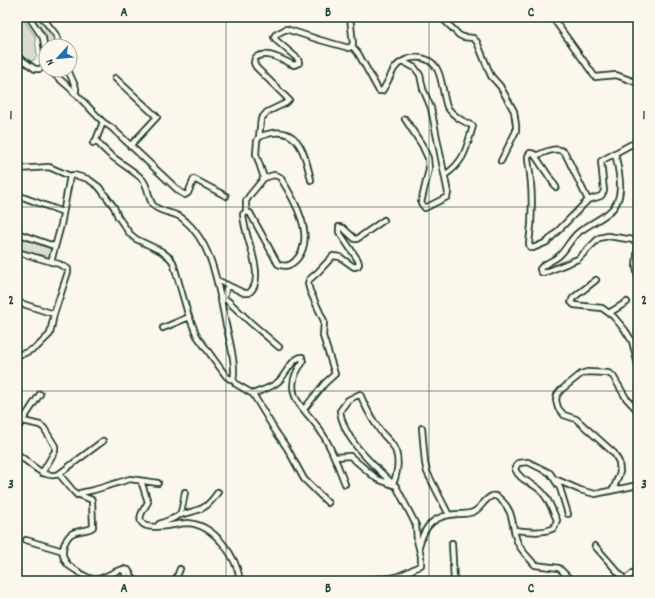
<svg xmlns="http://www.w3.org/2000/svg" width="655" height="598" font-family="Dekko,sans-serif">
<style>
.green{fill:#dbdcd1;stroke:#7d8c82}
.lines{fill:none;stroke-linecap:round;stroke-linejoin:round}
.street-casing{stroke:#1f3d34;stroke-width:8}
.street{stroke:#fbf7ec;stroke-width:4.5}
.grid{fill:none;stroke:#1f3d34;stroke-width:1;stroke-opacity:0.55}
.neatline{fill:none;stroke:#1f3d34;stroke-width:1.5}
.grid-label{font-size:13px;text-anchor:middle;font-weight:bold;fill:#1f3d34}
</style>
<rect width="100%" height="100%" fill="#fbf7ec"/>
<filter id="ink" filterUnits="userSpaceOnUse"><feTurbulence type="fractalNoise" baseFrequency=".025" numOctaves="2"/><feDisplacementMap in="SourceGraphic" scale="8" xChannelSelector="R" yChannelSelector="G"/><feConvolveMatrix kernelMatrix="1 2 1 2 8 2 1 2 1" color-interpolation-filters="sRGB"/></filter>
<g filter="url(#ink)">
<path class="green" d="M 17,17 L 22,17 L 35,36 L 37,56 L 34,60 L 30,61 L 17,53 Z
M 33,17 L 38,17 C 47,26 54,34 57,46 L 47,46 C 45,33 35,28 33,17 Z
M 17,237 L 51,249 L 51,256 L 49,258 L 17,248 Z"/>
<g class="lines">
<defs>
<path id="street" d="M 29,17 L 43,38 L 46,58
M 42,17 L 56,35 L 60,46
M 441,17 L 459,35 L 463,37 L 473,38 L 477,42 L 491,76 L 500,86 L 514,111 L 516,125 L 516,131 L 501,161
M 552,17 L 586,64 L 595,77 L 616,75 L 638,83
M 352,46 L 358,53 L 379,91 L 382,91 C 387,84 390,76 394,69 C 405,54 430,53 438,71 C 443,82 443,96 447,107 C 454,117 463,121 473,126 C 466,149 465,161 445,175
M 17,56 L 35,69 L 40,69 L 46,65
M 404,62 L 415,68 L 420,75 L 423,89 L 431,108 L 448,193 L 447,197 L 425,208 L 421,203 L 429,169 L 428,158 L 422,145 L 405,119
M 49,70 L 70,88 L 103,122 L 112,128 L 180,192 L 185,195 L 188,193 L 194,179 L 226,196
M 68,70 L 76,88 L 76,91 L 74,93
M 115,78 L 157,117 L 130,146
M 259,137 C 297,121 304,150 311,180
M 96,140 C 107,156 126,165 140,177 C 150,185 147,200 154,206 C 162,213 174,212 182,218 C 214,244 218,287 226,325 C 229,337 237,368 233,379
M 638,140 L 636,143 L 638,152
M 93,143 L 96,140 L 103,122
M 615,153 C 619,173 627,199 608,213 C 599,220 588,225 579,232 C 571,238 567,248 560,255 C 554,261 544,263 540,269 L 541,272 L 544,273 L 578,259 L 599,238 L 608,236 L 634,240 L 638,245 L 636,267 L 638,277
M 535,156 C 544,153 557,145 565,153 L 588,200
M 17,169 L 49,167 L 70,176 L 74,175 L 88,179 L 99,187 L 114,207 L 118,217 L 130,234 L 136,239 L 161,251 L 170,258 L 173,262 L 188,314 L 197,336 L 226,376 L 230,379 L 233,379 L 236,384 L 253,394 L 276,432 L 287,448 L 304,479 L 328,503
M 264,178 L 256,154 L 257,141 L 259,137 L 261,119 L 267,112 L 286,103 L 289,100 L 256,67 L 254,63 L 255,58 C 266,49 284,61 294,65 L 299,63 L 298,59 L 277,41 L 274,37 L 275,35 L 286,29 L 320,40 L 349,48 L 353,44 L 350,17
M 17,180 L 20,170
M 556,187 L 534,154 L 530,153 L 528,156 L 528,160 C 533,188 533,215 529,244 L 530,247 L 533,248 L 547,242 L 588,200 L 601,196 L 604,191 L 601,161 L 630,145 L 636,143
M 17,195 L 63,212
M 17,233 L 54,246
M 17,252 L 59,264 L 68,269 L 68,272 L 54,314 L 50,334 L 37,347 L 25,353 L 17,355
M 51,262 L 61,225 L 70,176
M 217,280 L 244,293 L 249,293 C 254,289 256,283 256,276 C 257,257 244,235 243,214 L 246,212 L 250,213 L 278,264 C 284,267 290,266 295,261 C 318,239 294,199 280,177 L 274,175 L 264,178 L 250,195 L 246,201 L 246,212
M 596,280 L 573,298 L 571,302 L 574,305 L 602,308 L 613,316 L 625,330 L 632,341 L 638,365
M 220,298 L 228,301 L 250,322 L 279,347
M 224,298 L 227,285
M 17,302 L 54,314
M 609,313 L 627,302
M 163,328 L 189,317
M 253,394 C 261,390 272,388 279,381 C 286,374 292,358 302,357 L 303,362 C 295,372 290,383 295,396 C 299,407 310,416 317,426 C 330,443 337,464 345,484
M 360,394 C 365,406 371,418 379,429 C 382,434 387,438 391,443 C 401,455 398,472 393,484 C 373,464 344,441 340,411 L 348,400 Z
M 304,409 L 325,383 L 335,374 L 323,336 L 324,321 L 310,291 L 308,284 L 309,280 L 318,272 L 333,256 L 340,257 L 354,267 L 358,266 L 359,264 L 358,260 L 339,232 L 339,227 L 343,228 L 355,239 L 357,239 L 384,220
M 23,421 L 40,425 L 44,428 L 55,446 L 55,451 L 42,473
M 422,428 L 425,463 L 427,472 L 449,515
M 17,429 L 40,394
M 17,454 C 30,462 43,480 59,474 L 103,441
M 335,457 L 350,456 L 377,479 L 396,486 L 416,525 L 417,540 L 421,556 L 421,565 C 412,570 402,576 392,578 C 382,580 373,577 364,581
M 59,474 L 75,493 L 92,500 L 93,527 C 87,532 77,529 70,535 C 65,540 62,548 63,555 C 65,564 69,566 77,571 C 81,574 87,578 93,579 C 105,581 115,567 128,570 L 135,581
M 555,479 L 580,490 L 595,494 L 638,485
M 141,481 L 148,502 C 145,508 136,518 143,524 C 150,531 179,523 188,523 C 215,525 237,557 240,581
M 613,490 L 620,472 L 619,462 L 614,453 L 576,419 L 564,415 L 558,408 L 556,400 L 557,395 L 561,390 L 581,374 L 587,372 L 608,373 L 613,376 L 626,398 L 638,411
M 77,495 L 80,493 L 94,490 L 130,479 L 158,483
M 180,515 C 201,509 205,511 218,492
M 158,526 L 159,524 C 184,514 180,519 185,492
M 514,530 C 527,531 542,534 554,528 L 557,520 C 552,510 549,498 540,490 C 532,482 520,481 515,469 L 518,463 L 528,462 L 550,473 L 560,488 L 568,514
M 26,540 L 63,551
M 452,543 L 454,581
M 419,546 C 425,524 435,515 458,514 C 463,514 469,514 473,512 C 481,509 484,499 492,496 C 495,495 498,497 500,499 C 515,512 511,525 517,541 C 520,550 529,558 535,565 L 559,568 L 572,581
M 595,546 L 624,579
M 123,569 L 128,581
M 175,581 L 180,569
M 623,581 L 638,569"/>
</defs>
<use href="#street" class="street-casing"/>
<use href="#street" class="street"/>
</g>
</g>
<path class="grid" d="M 226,17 L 226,581M 429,17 L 429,581M 17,207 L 638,207M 17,391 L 638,391"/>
<rect width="655" height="598" fill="none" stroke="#fbf7ec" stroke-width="44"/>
<g transform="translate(58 58) rotate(243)"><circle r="19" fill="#fbf7ec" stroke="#a3ada2"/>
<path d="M0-3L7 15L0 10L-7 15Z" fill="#1f6fb2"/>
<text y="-6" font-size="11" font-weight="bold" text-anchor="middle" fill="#1f3d34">N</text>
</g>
<rect x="22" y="22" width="611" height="554" class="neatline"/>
<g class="grid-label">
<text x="124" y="16">A</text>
<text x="328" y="16">B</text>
<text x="531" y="16">C</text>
<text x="11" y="119">1</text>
<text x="644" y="119">1</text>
<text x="11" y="304">2</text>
<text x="644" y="304">2</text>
<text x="11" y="488">3</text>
<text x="644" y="488">3</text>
<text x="124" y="592">A</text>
<text x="328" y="592">B</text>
<text x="531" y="592">C</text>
</g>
</svg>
